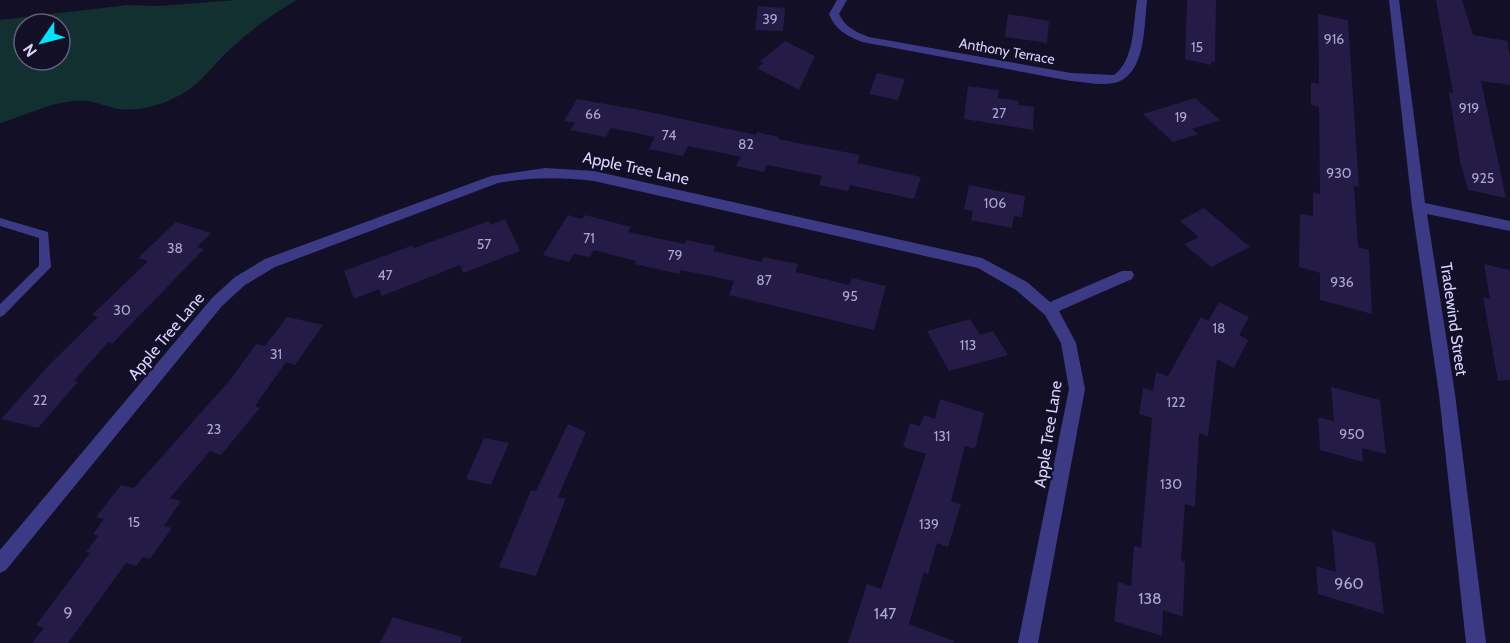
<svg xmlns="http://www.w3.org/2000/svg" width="1510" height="643" font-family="Cabin,sans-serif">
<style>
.green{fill:#12302f;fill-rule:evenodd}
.building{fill:#241b47}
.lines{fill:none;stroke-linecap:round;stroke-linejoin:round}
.service{fill:#3d3a85;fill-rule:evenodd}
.minor{fill:#3d3a85;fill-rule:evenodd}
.labels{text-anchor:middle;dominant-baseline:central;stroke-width:4.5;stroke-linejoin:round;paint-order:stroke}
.number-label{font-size:14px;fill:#aca6d1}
.far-street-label{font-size:14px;fill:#d9d4ff;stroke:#130f26}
.street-label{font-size:16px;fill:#d9d4ff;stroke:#130f26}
.near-number-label{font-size:16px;fill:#aca6d1}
</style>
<rect width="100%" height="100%" fill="#130f26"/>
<path class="green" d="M 236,0 L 297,0 C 272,14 248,32 227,52 C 205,74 198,88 168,101 C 151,108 127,113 110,107 C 96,103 90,100 74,101 C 49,103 24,116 0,123 L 0,20 L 128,5 L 158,6 ZM 24,24 L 60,24 L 60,60 L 24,60 Z"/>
<path class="building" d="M 1187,0 L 1216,0 L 1215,62 L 1212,61 L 1211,65 L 1185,59 Z
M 1436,0 L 1462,0 L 1473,35 L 1507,41 L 1510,56 L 1510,85 L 1481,81 L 1506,198 L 1468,190 L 1460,161 L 1449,92 L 1453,93 Z
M 758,6 L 785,8 L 783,31 L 755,30 Z
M 1008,14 L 1049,21 L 1047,43 L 1005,37 Z
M 1318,14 L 1348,20 L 1359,187 L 1354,186 L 1358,247 L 1369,250 L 1372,314 L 1320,300 L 1320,273 L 1299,267 L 1300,214 L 1313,216 L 1313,193 L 1320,194 L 1319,107 L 1311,105 L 1311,82 L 1319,84 Z
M 785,41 L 815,56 L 799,90 L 757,68 L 764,63 L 760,61 Z
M 877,73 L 905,79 L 898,100 L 869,94 Z
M 968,86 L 999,90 L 998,98 L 1019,101 L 1018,105 L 1034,107 L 1033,130 L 964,119 Z
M 1195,98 L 1220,120 L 1192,129 L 1198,134 L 1173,142 L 1143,114 Z
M 577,99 L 645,111 L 756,135 L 757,132 L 779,137 L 778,139 L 860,155 L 857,163 L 921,177 L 914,199 L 850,185 L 848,191 L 819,185 L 822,176 L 767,165 L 764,172 L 736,166 L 741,157 L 688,146 L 683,156 L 649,149 L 655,137 L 611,128 L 606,137 L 570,130 L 575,123 L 564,121 Z
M 969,185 L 1025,196 L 1022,217 L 1014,216 L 1012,228 L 971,220 L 973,211 L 964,209 Z
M 1204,208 L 1250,247 L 1211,267 L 1184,244 L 1199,237 L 1180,221 Z
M 568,215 L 582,219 L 585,215 L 631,227 L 628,232 L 685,244 L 686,240 L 715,246 L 713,251 L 762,262 L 764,257 L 798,264 L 796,272 L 849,285 L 852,278 L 886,286 L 874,330 L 729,295 L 734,281 L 681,270 L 679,274 L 635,264 L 636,261 L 594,250 L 590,257 L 574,254 L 569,262 L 543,255 Z
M 505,219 L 520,251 L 463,273 L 460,265 L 382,296 L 379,289 L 354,299 L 344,271 L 413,245 L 414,248 L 489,221 L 490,225 Z
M 176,222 L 211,233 L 197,247 L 204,249 L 112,344 L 108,342 L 74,381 L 78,382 L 38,428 L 1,419 L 49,365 L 98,317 L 92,315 L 148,261 L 138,258 Z
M 1484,264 L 1510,270 L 1510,380 L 1498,381 L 1483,297 L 1490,299 Z
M 1219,302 L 1249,317 L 1239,335 L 1248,340 L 1234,368 L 1217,359 L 1208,436 L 1199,433 L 1195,507 L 1185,504 L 1181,560 L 1185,562 L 1183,617 L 1163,610 L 1162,636 L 1114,621 L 1118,582 L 1131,586 L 1134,546 L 1141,548 L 1152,418 L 1139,414 L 1143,388 L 1153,391 L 1156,372 L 1168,376 L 1201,317 L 1208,321 Z
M 287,317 L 323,325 L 295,365 L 286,362 L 255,406 L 260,408 L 221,455 L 210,451 L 170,498 L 181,501 L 164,526 L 172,528 L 150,559 L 143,557 L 136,566 L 126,563 L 68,643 L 32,643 L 44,628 L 36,625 L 90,553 L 86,552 L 98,536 L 93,534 L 104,519 L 96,517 L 121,485 L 134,488 L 230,380 L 256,344 L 265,346 Z
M 970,319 L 980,335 L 993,331 L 1008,355 L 949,371 L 927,331 Z
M 1331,387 L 1380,400 L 1386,454 L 1362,448 L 1363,462 L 1320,450 L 1318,417 L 1334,421 Z
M 940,399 L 984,413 L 975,449 L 965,446 L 951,501 L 961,504 L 948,547 L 937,543 L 928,574 L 924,572 L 909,624 L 954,641 L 954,643 L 848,643 L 867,584 L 881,589 L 926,454 L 903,447 L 910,423 L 920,426 L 924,415 L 935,419 Z
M 568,424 L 586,432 L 558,497 L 566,498 L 536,576 L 499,567 L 531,490 L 536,491 Z
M 484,438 L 509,443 L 491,485 L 466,479 Z
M 1332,530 L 1375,543 L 1384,614 L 1318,594 L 1316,566 L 1336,572 Z
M 393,617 L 462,637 L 461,643 L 380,643 Z"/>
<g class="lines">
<path class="service" d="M 0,218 L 48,232 L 51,267 L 4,315 L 0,317 L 0,304 L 39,266 L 39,238 L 0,226 Z"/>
<path class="minor" d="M 837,0 L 847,0 L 839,14 C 845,27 856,32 869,37 L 1071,73 L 1114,75 C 1135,60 1133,23 1137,0 L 1147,0 C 1144,26 1146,76 1114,83 C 1100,86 1085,82 1071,81 L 862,42 C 847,36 835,30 829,14 Z
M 1389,0 L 1399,0 L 1425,203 L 1510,221 L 1510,231 L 1427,214 L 1455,394 L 1486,643 L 1466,643 L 1439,394 L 1412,207 Z
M 545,168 L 594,171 L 982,258 L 1027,282 L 1050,302 L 1122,271 L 1132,271 L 1134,275 L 1132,279 L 1059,311 L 1076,343 L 1085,389 L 1038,643 L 1018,643 L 1069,389 L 1061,343 L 1045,315 L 1016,290 L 978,268 L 594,181 C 562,177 530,177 498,183 L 275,267 L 245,285 L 222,306 L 6,570 L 0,573 L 0,550 L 212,298 L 235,277 L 265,259 L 491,176 Z"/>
</g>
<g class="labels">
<g class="number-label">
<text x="770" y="19">39</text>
<text x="1334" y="39">916</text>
<text x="1197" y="47">15</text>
<text x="1469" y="108">919</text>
<text x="999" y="113">27</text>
<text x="593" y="114">66</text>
<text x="1181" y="117">19</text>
<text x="669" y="135">74</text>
<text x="746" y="144">82</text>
<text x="1339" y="173">930</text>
<text x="1483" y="178">925</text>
<text x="995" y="203">106</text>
<text x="589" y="238">71</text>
<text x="484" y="244">57</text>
<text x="175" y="248">38</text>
<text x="675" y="255">79</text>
<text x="385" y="275">47</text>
<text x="764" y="280">87</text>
<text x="1342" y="282">936</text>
<text x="850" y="296">95</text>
<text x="122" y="310">30</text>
<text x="1219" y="328">18</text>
<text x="968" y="345">113</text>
<text x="276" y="354">31</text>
<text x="40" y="400">22</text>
<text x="1176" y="402">122</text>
<text x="214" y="429">23</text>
<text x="1352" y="434">950</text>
<text x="942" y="436">131</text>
<text x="1171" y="484">130</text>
<text x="134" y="522">15</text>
<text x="929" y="524">139</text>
</g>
<g class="far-street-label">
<text transform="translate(1007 51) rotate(10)">Anthony Terrace</text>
</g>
<g class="street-label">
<text transform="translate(636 168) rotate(12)">Apple Tree Lane</text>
<text transform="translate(1454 319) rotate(82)">Tradewind Street</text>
<text transform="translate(166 336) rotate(-50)">Apple Tree Lane</text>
<text transform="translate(1048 434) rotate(-81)">Apple Tree Lane</text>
</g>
<g class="near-number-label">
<text x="1349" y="583">960</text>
<text x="1150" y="598">138</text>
<text x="68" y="612">9</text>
<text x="885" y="613">147</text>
</g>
</g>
<g transform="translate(42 42) rotate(235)"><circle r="28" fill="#130f26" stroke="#625e7d" stroke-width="1.5"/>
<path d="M0-4.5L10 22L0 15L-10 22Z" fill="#00e5ff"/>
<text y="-9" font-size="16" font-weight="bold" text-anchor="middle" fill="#d9d4ff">N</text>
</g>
</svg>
